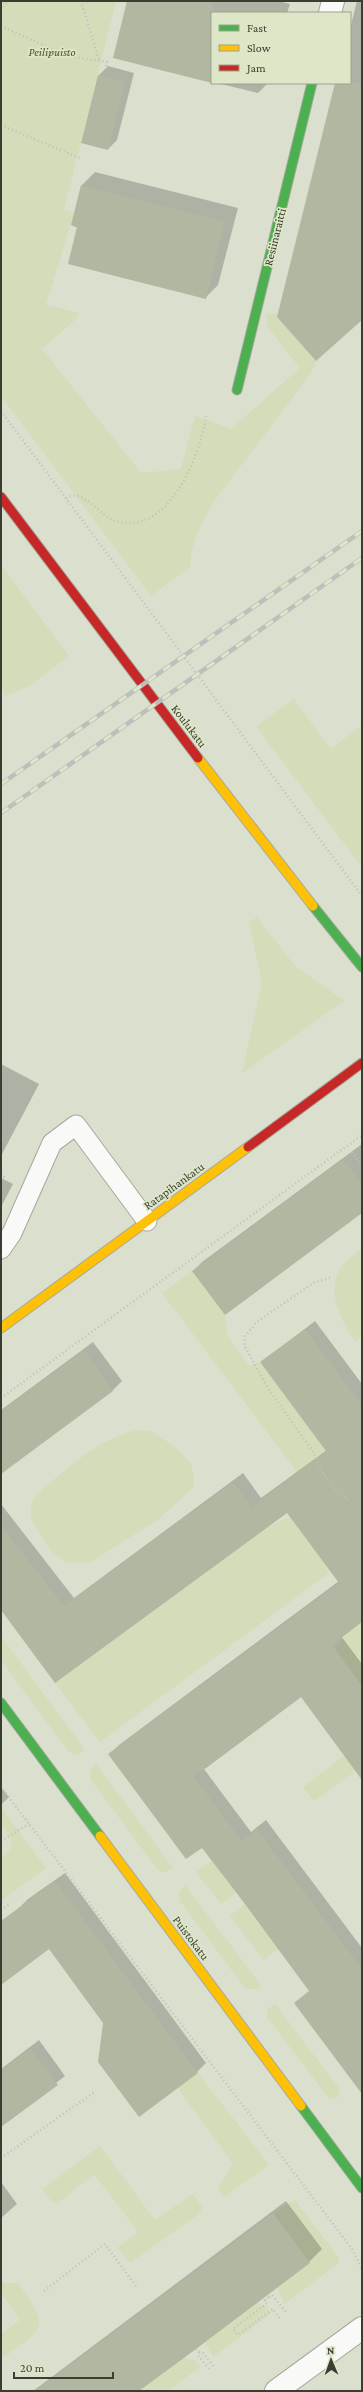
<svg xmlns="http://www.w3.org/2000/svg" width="363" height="2392" font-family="'Crimson Pro',serif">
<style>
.green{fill:#d3ddb9}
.shadow{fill:#0003}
.building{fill:#b1b7a0}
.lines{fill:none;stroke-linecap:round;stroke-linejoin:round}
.lane-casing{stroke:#a5a99b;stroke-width:21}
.street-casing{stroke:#a5a99b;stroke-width:24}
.fast-casing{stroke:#a5a99b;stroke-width:11}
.slow-casing{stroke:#a5a99b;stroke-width:11}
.jam-casing{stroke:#a5a99b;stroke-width:11}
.path{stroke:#bfc1bb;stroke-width:2.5;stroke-dasharray:1 3;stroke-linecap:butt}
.lane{stroke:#f9faf8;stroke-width:19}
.street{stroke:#f9faf8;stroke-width:22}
.fast{stroke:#4caf50;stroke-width:9}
.slow{stroke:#ffc107;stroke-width:9}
.jam{stroke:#c62828;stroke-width:9}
.rail-casing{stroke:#bdbfba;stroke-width:4.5}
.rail{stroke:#dde6c7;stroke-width:3;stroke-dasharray:9;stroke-linecap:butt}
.labels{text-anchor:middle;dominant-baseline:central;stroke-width:3.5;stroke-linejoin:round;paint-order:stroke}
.park-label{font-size:12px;font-style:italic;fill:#485519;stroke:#dde6c7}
.street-label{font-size:12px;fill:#3a3e32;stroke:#dde6c7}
</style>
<rect width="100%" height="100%" fill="#dadfce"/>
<path class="green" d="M 1,1 L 116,1 L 64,210 L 74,213 L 46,305 L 79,313 L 76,319 L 42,349 L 141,473 L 181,469 L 195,416 L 231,429 L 300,368 L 267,326 L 267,313 L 278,314 L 277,317 L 316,361 L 311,373 L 215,500 C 201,522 191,542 190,567 L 151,596 L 1,396 Z
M 1,565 L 69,656 L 29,686 L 5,696 L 1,687 Z
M 294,699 L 331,749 L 362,725 L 362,867 L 256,726 Z
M 257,917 L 295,966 L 344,1001 L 242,1073 L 262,982 L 249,923 Z
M 362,1248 L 362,1336 L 355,1341 C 342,1323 326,1292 340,1269 C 345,1261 355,1254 362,1248 Z
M 192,1271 L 225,1315 L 227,1335 L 249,1366 L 260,1362 L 341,1471 L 312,1492 L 162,1293 Z
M 137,1430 L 152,1432 L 174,1446 L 191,1464 L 194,1477 L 193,1488 L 156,1521 L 89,1563 L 66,1562 L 50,1550 L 31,1518 L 31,1503 L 37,1494 C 68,1468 96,1440 137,1430 Z
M 290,1517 L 321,1558 L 329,1573 L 100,1742 L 55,1683 L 267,1527 Z
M 362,1622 L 362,1686 L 335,1650 L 347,1633 Z
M 1,1636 L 85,1750 L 77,1755 L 69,1752 L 1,1660 Z
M 344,1756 L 357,1770 L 314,1801 L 303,1787 Z
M 96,1764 L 173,1868 L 164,1873 L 158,1870 L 91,1780 L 90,1771 Z
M 1,1807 L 46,1868 L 1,1901 L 1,1859 L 11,1849 L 11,1840 L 4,1827 L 1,1829 Z
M 212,1861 L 236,1893 L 221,1904 L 196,1872 Z
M 185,1885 L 261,1985 L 258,1989 L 248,1989 L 244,1987 L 180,1901 L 179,1892 Z
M 245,1904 L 278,1949 L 264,1960 L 230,1916 Z
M 275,2004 L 340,2090 L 336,2099 L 329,2098 L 326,2095 L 267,2017 L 268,2009 Z
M 198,2073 L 269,2165 L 224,2197 L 218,2188 L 233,2164 L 178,2088 Z
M 100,2146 L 155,2220 L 193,2194 L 202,2207 L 199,2214 L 130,2263 L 117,2248 L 137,2233 L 137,2230 L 94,2174 L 57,2204 L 52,2202 L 42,2189 Z
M 295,2200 L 339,2258 L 338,2264 L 284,2304 L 277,2287 L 310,2263 L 273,2213 Z
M 3,2283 L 18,2283 C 51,2329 45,2327 1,2359 L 1,2334 L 20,2320 L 1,2293 L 1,2285 Z
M 258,2302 L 260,2305 L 266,2306 L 271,2313 L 213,2357 L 205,2342 Z
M 186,2356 L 188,2359 L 194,2360 L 200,2367 L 168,2391 L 139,2391 Z"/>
<path class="shadow" d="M 128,1 L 279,1 L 290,4 L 287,13 L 212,13 L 212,82 Z
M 357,1 L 362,1 L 362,319 L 336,83 L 350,83 L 350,29 Z
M 108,66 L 134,73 L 117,140 L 108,149 L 99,75 Z
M 217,83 L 268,83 L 258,93 Z
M 95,172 L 238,208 L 218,285 L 205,298 L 72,225 L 82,185 Z
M 1,1064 L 39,1084 L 1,1156 Z
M 362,1144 L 362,1212 L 193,1271 L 202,1262 Z
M 1,1178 L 13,1184 L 1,1207 Z
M 315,1321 L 362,1384 L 362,1621 L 341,1636 L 362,1664 L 362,1750 L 302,1696 L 204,1769 L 251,1832 L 266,1820 L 362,1948 L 362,2092 L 295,2003 L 313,1989 L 202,1846 L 110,1754 L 119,1745 L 339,1581 L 287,1512 L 55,1681 L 1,1608 L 1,1504 L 74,1598 L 243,1473 L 261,1498 L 327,1450 L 262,1362 Z
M 93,1342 L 122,1381 L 113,1390 L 1,1473 L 1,1410 Z
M 1,1787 L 9,1797 L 1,1805 Z
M 65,1873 L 206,2063 L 197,2072 L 104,2023 L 49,1948 L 1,1984 L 1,1926 L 28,1899 Z
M 39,2040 L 65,2076 L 1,2126 L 1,2069 Z
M 1,2182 L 17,2204 L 1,2218 Z
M 286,2201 L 322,2249 L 309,2262 L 137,2391 L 33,2391 Z"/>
<path class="building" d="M 127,1 L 212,1 L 212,83 L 113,58 Z
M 98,75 L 125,82 L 108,150 L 81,143 Z
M 335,83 L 362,83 L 362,320 L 316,361 L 277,317 Z
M 81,185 L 225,221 L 206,299 L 68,264 L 77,227 L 71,225 Z
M 343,1159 L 362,1184 L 362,1213 L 225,1315 L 192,1271 Z
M 305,1329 L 362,1405 L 362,1622 L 332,1645 L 362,1686 L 362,1780 L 301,1697 L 194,1777 L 241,1840 L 257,1829 L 362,1969 L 362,2094 L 294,2003 L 309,1991 L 245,1904 L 202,1848 L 186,1859 L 108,1754 L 339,1583 L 287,1513 L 55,1683 L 1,1610 L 1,1525 L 64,1606 L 233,1482 L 252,1507 L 326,1451 L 260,1362 Z
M 84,1350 L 113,1391 L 1,1474 L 1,1411 Z
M 55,1881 L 198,2073 L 139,2117 L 98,2062 L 103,2023 L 49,1949 L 1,1985 L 1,1921 Z
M 30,2048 L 58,2085 L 1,2127 L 1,2070 Z
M 273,2213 L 310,2263 L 196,2349 L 139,2391 L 35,2391 Z"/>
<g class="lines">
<defs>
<path id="lane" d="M 1,1249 L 12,1233 L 52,1143 L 76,1125 L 147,1221"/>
<path id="street" d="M 330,13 L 333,1
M 276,2391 L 362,2328"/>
<path id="fast" d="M 237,390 L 312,83
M 313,906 L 362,967
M 1,1703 L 100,1836
M 301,2106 L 362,2188"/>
<path id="slow" d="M 198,758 L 313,906
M 1,1328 L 248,1147
M 100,1836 L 301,2106"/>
<path id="jam" d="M 1,497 L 198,758
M 248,1147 L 362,1063"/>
</defs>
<use href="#lane" class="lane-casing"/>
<use href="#street" class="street-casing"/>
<use href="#fast" class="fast-casing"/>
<use href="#slow" class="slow-casing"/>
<use href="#jam" class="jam-casing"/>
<path class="path" d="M 81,1 L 99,60
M 1,10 L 8,1
M 1,26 L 54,50 L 80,58 L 107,62 L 106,66
M 1,125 L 82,159
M 1,411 L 362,896
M 66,498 C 83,487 99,516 115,521 C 169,537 200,456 206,416
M 352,1152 L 362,1166
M 1,1180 L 4,1177 L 6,1178
M 330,1278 L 313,1283 L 257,1322 L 245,1336 L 244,1345 L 269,1390 L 314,1453 L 322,1472 L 332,1486 L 349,1500
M 1,1398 L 362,1135
M 1,1787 L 352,2249 L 362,2269
M 1,1841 L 29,1824
M 1,1910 L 11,1903
M 1,2158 L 96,2091
M 44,2291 L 105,2244 L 136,2286
M 268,2294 L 269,2297 L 265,2300 L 267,2303 L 233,2329 L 238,2335 L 273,2309 L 280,2319
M 269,2297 L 272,2295 L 287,2313
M 196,2349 L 199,2352 L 198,2355 L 210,2370
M 199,2352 L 202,2352 L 214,2367"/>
<use href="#lane" class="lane"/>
<use href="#street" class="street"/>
<use href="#fast" class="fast"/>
<use href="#slow" class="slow"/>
<use href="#jam" class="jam"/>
<defs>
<path id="rail" d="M 1,784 L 362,531
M 1,813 L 362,558"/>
</defs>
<use href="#rail" class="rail-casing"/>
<use href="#rail" class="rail"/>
</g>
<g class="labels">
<g class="park-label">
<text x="52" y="52">Peilipuisto</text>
</g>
<g class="street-label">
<text transform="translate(275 237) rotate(-76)">Resiinaraitti</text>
<text transform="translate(189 726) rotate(53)">Koulukatu</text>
<text transform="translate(174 1186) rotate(-36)">Ratapihankatu</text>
<text transform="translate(191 1938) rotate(53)">Puistokatu</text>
</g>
</g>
<rect width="363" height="2392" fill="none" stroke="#3a3e32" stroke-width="4"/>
<rect x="211" y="12" width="140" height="72" fill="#dde6c7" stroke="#9ca38b"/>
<rect x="219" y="25" width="20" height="6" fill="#4caf50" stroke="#9ca38b"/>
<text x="247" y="32" font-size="12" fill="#3a3e32">Fast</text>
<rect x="219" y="45" width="20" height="6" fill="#ffc107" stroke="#9ca38b"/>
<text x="247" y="52" font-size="12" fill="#3a3e32">Slow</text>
<rect x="219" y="65" width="20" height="6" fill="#c62828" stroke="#9ca38b"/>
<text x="247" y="72" font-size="12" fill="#3a3e32">Jam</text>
<g transform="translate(331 2360) rotate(358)" stroke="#dde6c7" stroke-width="3" paint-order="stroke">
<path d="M0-3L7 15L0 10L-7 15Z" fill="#3a3e32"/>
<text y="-6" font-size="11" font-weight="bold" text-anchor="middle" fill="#3a3e32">N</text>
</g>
<path d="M14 2372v6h99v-6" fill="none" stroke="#3a3e32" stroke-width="2"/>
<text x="20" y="2372" font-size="12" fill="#3a3e32" stroke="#dde6c7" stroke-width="3" paint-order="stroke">20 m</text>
</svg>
